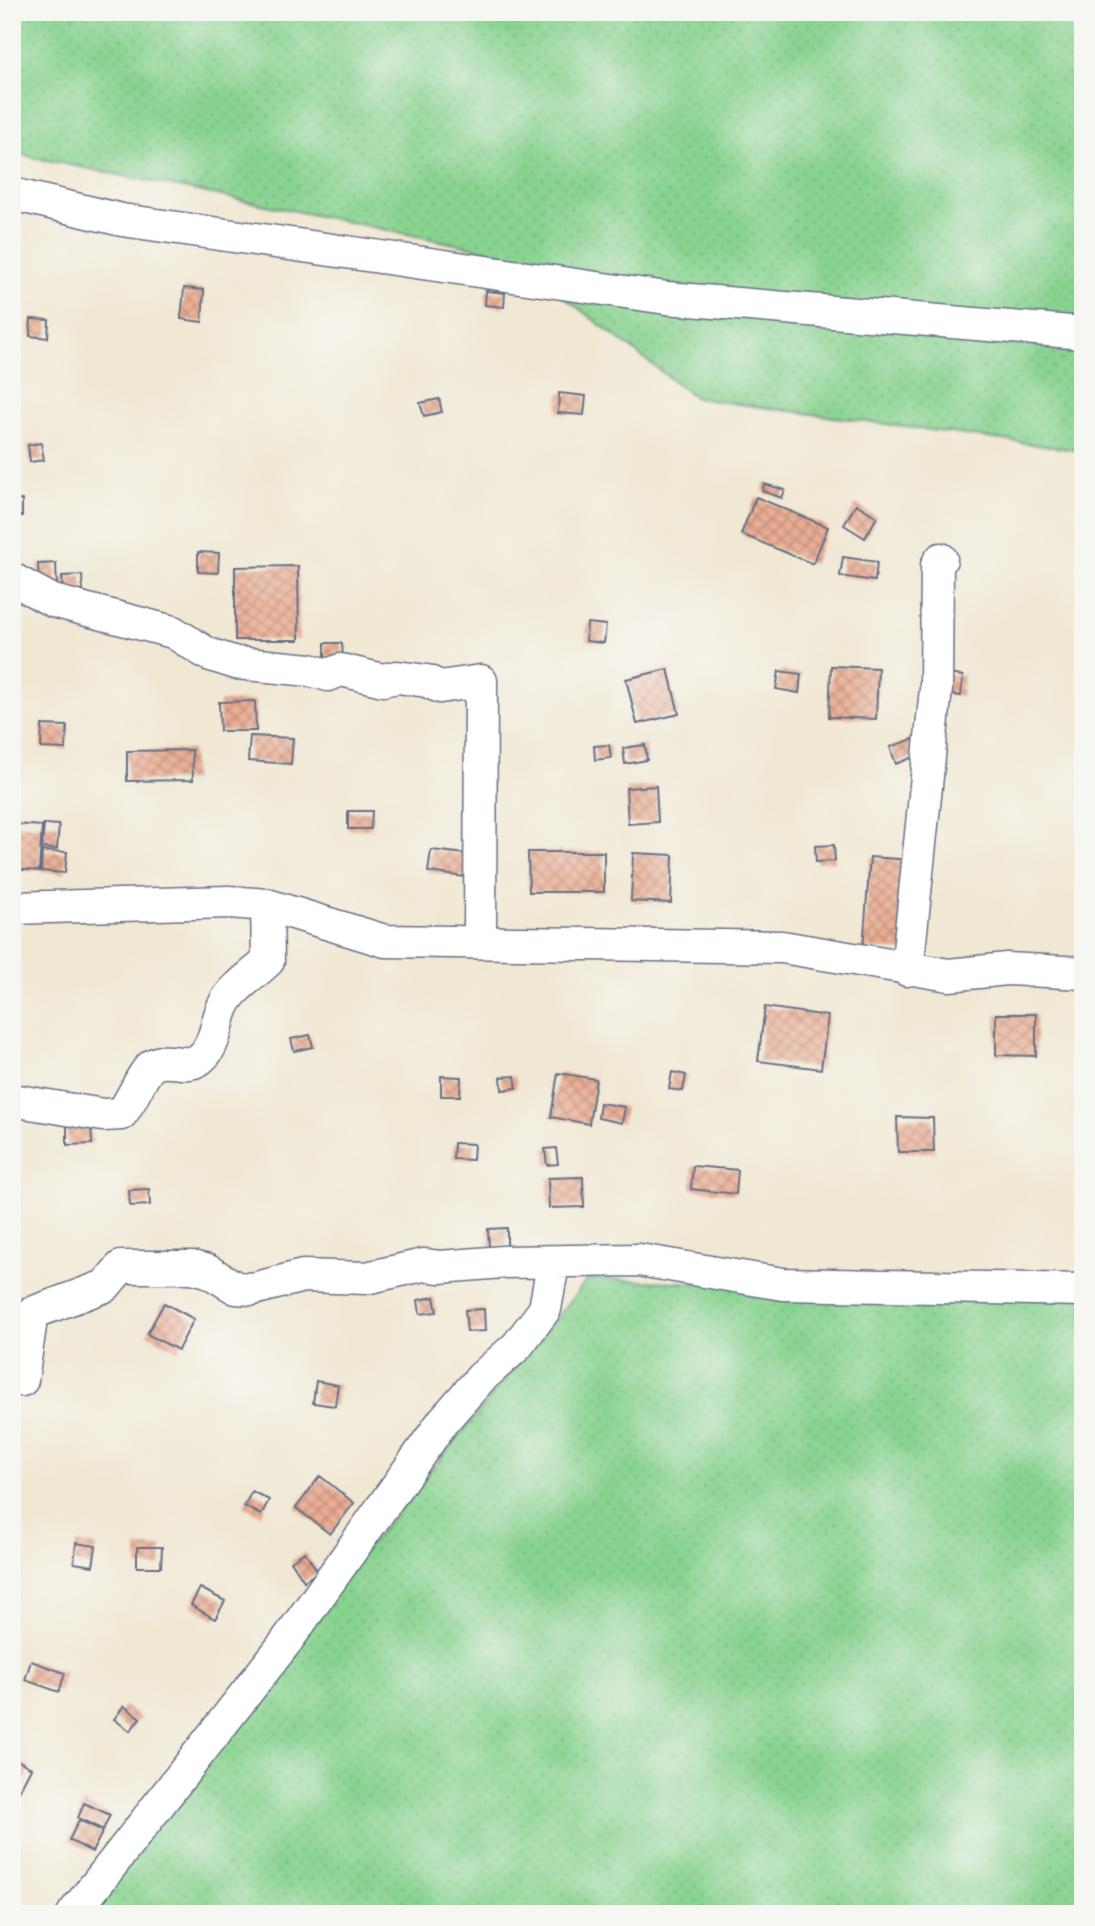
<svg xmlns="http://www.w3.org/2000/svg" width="1095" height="1926" font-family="Mali,sans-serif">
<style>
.grass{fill:url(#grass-dots);stroke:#528177;stroke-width:2}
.building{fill:url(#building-cross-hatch)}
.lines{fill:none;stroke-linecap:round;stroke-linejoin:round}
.street-casing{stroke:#667087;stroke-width:35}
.street{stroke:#fff;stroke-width:32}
</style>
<defs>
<pattern id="grass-dots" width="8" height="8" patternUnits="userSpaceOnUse" patternTransform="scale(1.75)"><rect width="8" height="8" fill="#88d390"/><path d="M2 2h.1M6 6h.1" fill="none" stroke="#75b57f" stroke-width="1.8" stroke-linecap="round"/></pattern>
<pattern id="building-cross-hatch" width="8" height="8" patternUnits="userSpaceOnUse" patternTransform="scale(1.75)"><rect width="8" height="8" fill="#ebad93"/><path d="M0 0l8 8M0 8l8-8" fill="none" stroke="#be8d7b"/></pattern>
</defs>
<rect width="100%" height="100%" fill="#f6f6f2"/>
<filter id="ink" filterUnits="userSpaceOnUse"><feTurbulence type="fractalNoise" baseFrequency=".0143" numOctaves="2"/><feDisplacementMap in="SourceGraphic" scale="14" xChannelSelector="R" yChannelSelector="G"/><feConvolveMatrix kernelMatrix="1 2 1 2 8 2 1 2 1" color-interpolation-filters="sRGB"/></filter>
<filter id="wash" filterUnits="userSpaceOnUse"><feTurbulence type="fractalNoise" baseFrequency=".00686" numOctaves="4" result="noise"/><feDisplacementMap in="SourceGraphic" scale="28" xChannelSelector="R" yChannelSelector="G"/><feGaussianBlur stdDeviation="1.57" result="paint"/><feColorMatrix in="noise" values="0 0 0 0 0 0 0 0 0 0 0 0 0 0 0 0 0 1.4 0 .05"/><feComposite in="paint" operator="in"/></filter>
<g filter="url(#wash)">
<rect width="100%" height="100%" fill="#f1e8d3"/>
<path class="grass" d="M 12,12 L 1083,12 L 1083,451 L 696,398 L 509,255 L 12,153 Z
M 588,1279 L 1083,1296 L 1083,1914 L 67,1914 Z"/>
<g id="blocks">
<path class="building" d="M 184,288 L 204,290 L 202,322 L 181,319 Z
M 486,291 L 505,293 L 504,307 L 485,305 Z
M 31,319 L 49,320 L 48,338 L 30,336 Z
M 559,393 L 586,396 L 584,415 L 558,413 Z
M 439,399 L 442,412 L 424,416 L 420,403 Z
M 41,443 L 44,460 L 30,462 L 28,445 Z
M 764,484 L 785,490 L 782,498 L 762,491 Z
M 756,497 L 828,527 L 813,564 L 741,534 Z
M 22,500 L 22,516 L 12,517 L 12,501 Z
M 856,504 L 877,517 L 865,538 L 844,525 Z
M 198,552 L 219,553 L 218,573 L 198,572 Z
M 843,557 L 877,562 L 875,581 L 840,576 Z
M 56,563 L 57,588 L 39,589 L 38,564 Z
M 298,566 L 299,640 L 235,640 L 235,567 Z
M 82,575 L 83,593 L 63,594 L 62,576 Z
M 587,623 L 606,625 L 604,643 L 586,641 Z
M 325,643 L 342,643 L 343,658 L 325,658 Z
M 831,666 L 878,668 L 876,719 L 829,717 Z
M 668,669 L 679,714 L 637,724 L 626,679 Z
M 779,671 L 801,674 L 799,693 L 776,689 Z
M 941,673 L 963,676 L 961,696 L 939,693 Z
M 255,701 L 256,731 L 220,731 L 219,702 Z
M 42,725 L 67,726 L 66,749 L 41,748 Z
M 250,736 L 293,738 L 291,764 L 248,761 Z
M 913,739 L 919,755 L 896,764 L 890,747 Z
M 609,745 L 611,758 L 595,760 L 594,746 Z
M 645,745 L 647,760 L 625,764 L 623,748 Z
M 192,750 L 193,780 L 127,781 L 127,751 Z
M 656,786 L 658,822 L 628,824 L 626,788 Z
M 348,811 L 372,811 L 371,829 L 348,829 Z
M 14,824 L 42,826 L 39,871 L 12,869 Z
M 44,824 L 59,825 L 57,849 L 42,848 Z
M 834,845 L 835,861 L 816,862 L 815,846 Z
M 431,850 L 475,855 L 473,878 L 428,872 Z
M 42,851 L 67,852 L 65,873 L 41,871 Z
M 528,852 L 604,852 L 604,892 L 529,892 Z
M 633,853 L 673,855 L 671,903 L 631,901 Z
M 870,857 L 912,860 L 905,951 L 863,948 Z
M 765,1007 L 828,1016 L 821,1069 L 758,1061 Z
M 996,1014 L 1036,1014 L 1036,1056 L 996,1055 Z
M 310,1035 L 313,1047 L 294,1051 L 291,1039 Z
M 672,1072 L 686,1075 L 683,1091 L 669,1089 Z
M 558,1073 L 596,1079 L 589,1124 L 551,1117 Z
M 441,1076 L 461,1077 L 460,1096 L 441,1096 Z
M 515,1076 L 517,1088 L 502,1090 L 501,1077 Z
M 600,1103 L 625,1107 L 622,1123 L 598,1118 Z
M 897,1117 L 933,1118 L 934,1152 L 898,1152 Z
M 91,1122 L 92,1144 L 67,1145 L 67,1123 Z
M 454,1143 L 474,1144 L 473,1160 L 453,1159 Z
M 556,1148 L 558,1164 L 547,1165 L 545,1149 Z
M 693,1166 L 738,1170 L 736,1194 L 691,1189 Z
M 583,1177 L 584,1207 L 549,1208 L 548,1178 Z
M 149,1189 L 150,1205 L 130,1206 L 129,1190 Z
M 507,1228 L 507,1246 L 489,1247 L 488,1229 Z
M 434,1297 L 437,1312 L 420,1314 L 418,1300 Z
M 164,1303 L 194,1319 L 178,1350 L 147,1334 Z
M 484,1309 L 485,1331 L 467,1332 L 465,1310 Z
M 316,1381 L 338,1385 L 335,1406 L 313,1403 Z
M 320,1476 L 354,1503 L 330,1534 L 296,1508 Z
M 252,1491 L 269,1500 L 261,1515 L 244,1506 Z
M 76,1543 L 96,1546 L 93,1566 L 74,1563 Z
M 137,1547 L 162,1547 L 161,1567 L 137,1567 Z
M 305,1552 L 318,1572 L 304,1581 L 291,1561 Z
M 200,1588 L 225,1601 L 215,1619 L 191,1605 Z
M 31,1661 L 65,1673 L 59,1692 L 25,1680 Z
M 124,1706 L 140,1718 L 130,1731 L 114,1719 Z
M 12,1757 L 31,1768 L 19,1791 L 12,1787 Z
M 84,1803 L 110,1815 L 103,1830 L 78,1818 Z
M 79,1820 L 103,1831 L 92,1852 L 69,1840 Z"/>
</g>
</g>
<g filter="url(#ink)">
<use href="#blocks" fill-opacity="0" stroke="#667087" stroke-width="2"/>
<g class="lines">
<defs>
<path id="street" d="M 12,194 L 122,220 L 667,298 L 1083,333
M 12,579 L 53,601 L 173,632 L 208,654 L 236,663 L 310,670 L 328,675 L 341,670 L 383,680 L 397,677 L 427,681 L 440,687 L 481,681 L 480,940
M 12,908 L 229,902 L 267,905 L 385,941 L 782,947 L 949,975 L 1007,969 L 1083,973
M 907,970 L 936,689 L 937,565 L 941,559
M 12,1100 L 103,1115 L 121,1114 C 132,1102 142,1072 153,1065 C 169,1055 188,1072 203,1056 C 216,1044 216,1022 223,1007 C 231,988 254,975 268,961 L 267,905
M 12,1380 L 22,1380 L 32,1313 L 105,1286 L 121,1267 L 192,1267 L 208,1271 L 236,1288 L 253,1289 L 303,1276 L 366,1278 L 423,1265 L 440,1267 L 503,1262 L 639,1260 L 783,1284 L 1083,1290
M 73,1914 L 286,1642 L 444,1420 L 481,1378 L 517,1346 L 545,1309 L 553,1264"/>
</defs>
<use href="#street" class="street-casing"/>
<use href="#street" class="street"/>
</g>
</g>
<rect width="1095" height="1926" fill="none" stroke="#f6f6f2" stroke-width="42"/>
</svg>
